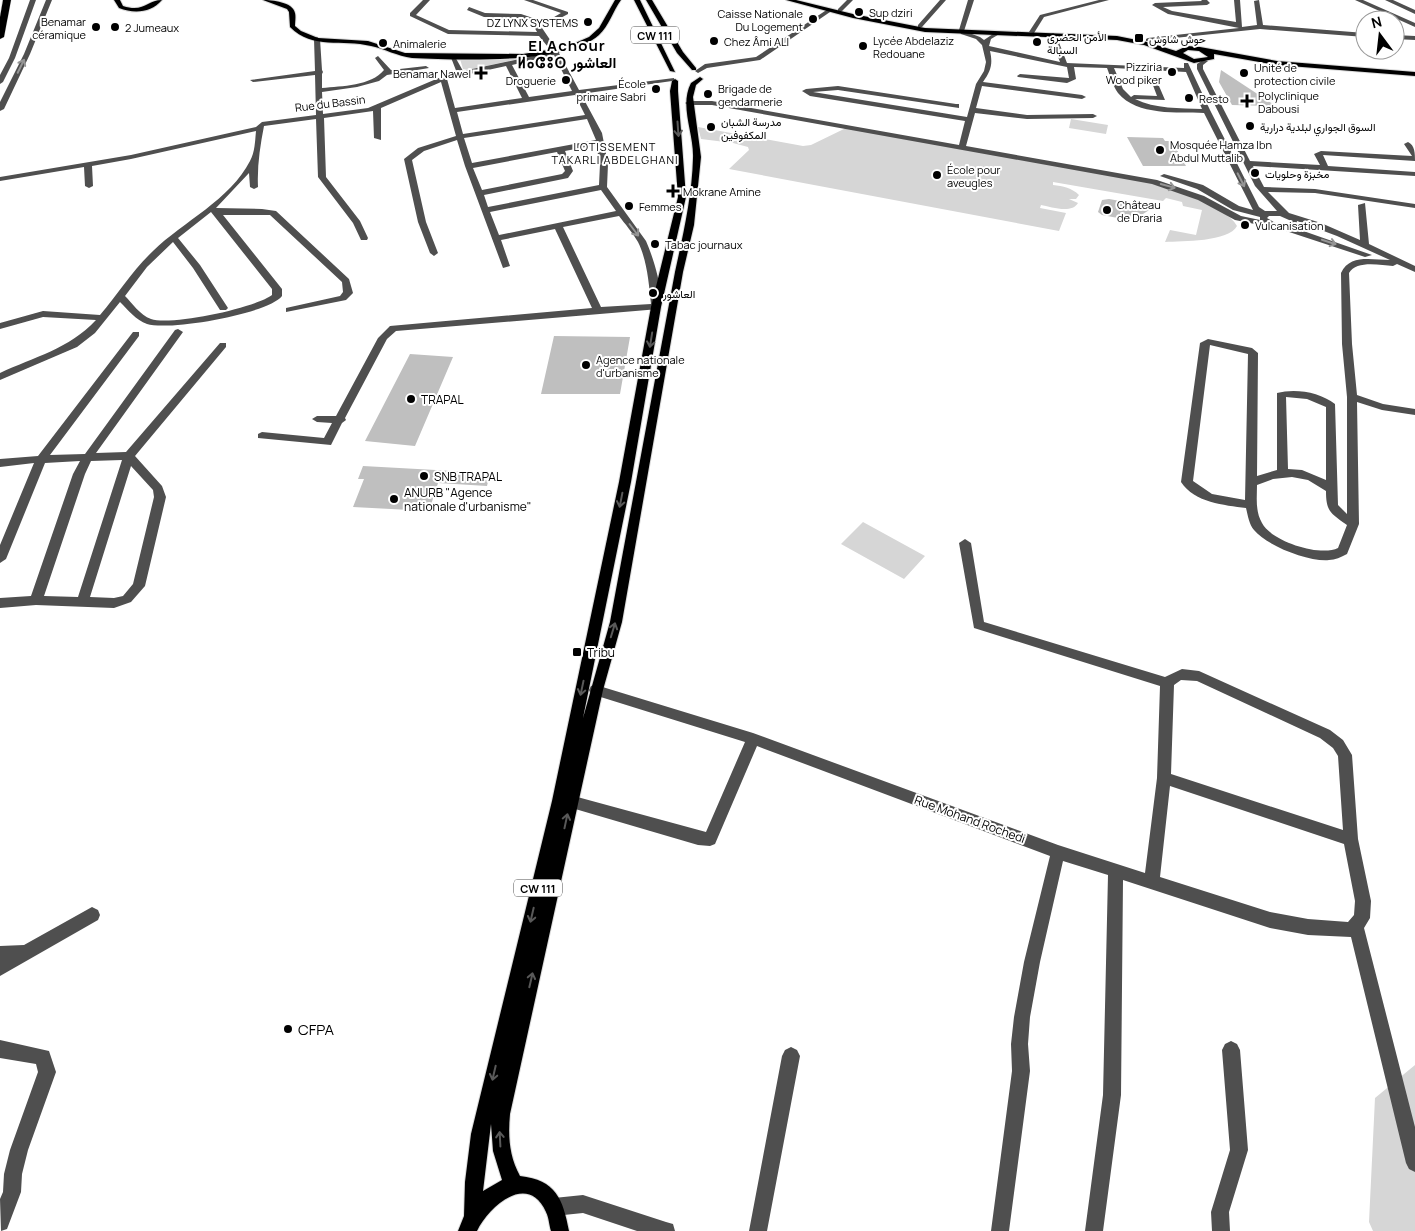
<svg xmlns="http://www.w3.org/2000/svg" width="1415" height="1231" font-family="Manrope,Vazirmatn,'Noto Sans Tifinagh',sans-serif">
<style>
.green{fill:#d6d6d6}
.building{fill:#bfbfbf}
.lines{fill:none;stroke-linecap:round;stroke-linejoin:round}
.major-casing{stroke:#dbdbdb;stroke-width:2}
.highway-casing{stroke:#dbdbdb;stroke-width:1}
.minor{fill:#4f4f4f;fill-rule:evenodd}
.major{fill:#000;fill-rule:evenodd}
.highway{fill:#000;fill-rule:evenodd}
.oneway{stroke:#959595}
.oneway2{stroke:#595959}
.poi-dot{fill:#000;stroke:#fff;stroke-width:2}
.labels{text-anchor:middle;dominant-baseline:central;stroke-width:4;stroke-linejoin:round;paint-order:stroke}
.far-poi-label{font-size:11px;fill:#000;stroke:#fff;text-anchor:start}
.shield{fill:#fff;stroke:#4c4c4c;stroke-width:1}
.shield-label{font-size:11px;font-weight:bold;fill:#000}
.far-street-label{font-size:11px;fill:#000;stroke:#fff}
.far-neighbourhood-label{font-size:11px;letter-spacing:1px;fill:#000;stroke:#fff}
.poi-label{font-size:12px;fill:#000;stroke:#fff;text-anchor:start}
.street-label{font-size:12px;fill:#000;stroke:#fff}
.far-district-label{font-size:15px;font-weight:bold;letter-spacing:1px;fill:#000;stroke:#fff}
.near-poi-label{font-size:15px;fill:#000;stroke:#fff;text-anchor:start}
</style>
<rect width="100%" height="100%" fill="#fff"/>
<path class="green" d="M 460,59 L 518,59 L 468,70 L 463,69 Z
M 1071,119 L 1108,125 L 1106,134 L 1069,128 Z
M 698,127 L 803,146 L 811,145 L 846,128 L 1148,182 C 1170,189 1226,205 1237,226 C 1229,242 1182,241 1165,242 L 1170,230 L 1196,235 L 1202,210 L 1183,206 L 1182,202 L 1166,198 L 1163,201 L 1053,182 L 1053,185 C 1063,186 1072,188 1079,195 L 1076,199 L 1069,199 L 1078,203 C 1072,214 1051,207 1041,205 L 1040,208 L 1066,213 L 1059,231 L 729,169 L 749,150 L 748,147 L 733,143 L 701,139 Z
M 863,522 L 925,556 L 904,579 L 841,544 Z
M 1415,1065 L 1415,1231 L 1373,1231 L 1369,1222 L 1375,1098 Z"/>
<path class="building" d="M 1221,70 L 1276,106 L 1232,105 L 1219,82 Z
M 1127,137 L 1163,138 L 1165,141 L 1172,141 L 1186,166 L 1143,166 Z
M 1109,199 L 1154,207 L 1143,214 L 1147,221 L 1139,222 L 1102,215 L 1098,212 L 1102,200 Z
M 554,336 L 630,337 L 620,394 L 541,394 Z
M 410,354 L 453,357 L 415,446 L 365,441 Z
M 363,466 L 490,473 L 487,486 L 438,483 L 429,511 L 353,507 L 364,479 L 358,479 Z"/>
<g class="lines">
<defs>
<path id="major" d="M 114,0 L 120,0 L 123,6 C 144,13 147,0 162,0 C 151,13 134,14 119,8 Z
M 263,0 C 272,0 293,2 295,13 C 296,17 295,22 295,26 L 301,31 L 318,38 L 368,41 L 405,53 L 523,54 L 566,47 L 589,37 L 599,28 L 615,0 L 621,0 C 613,11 609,26 599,35 C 566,65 456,60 412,58 C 397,56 385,49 371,46 C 342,39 313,50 290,27 L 289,12 L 287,9 Z
M 634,0 L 640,0 L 675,72 L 670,71 Z
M 646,0 L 652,0 L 683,52 L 696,68 L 696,70 L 692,70 L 677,53 Z
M 786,0 L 796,0 L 853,14 L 925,28 L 1117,36 L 1147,42 L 1176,51 L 1187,46 L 1200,47 L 1277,61 L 1415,72 L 1415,76 L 1277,65 L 1214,54 L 1214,59 L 1194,63 L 1144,45 L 1117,40 L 925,32 L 853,18 ZM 1188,50 L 1199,51 L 1208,57 L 1194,59 L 1183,53 Z
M 700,77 L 703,79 L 696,85 L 693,97 L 701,157 L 694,225 L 683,272 L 622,622 L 603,690 L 510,1114 C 508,1136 509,1156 520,1176 C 556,1180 563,1199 569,1231 L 551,1231 C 549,1225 549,1218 546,1212 C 528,1172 489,1206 477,1231 L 458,1231 L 464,1216 L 465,1182 L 471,1134 L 552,801 L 619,482 L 651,307 L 678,197 L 670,91 L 672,81 L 675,79 L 678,81 L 678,91 L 686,197 L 661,307 L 631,482 L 583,718 L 610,622 L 675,272 C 683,235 692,197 693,158 C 694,133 679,106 691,83 ZM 491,1124 L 493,1151 L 502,1180 L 483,1191 Z"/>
<path id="highway" d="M 3,0 L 11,0 L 4,37 L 0,39 L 0,17 Z"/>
</defs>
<use href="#major" class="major-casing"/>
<use href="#highway" class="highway-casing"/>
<path class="minor" d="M 30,0 L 36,0 L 15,58 L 3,82 L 0,84 L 0,75 L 9,58 Z
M 46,0 L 52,0 L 30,54 L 4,109 L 0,111 L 0,102 L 24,54 Z
M 423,0 L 430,0 L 416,15 L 449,30 L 537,32 L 531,21 L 521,18 L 484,17 L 467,10 L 469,7 L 485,13 L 521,14 L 536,19 L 538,22 L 549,20 L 561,13 L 524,0 L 533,0 L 568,12 L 568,14 L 553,22 L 540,25 L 559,53 L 579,90 L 674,78 L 674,80 L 672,81 L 581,94 L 602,133 L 608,164 L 607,187 L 646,241 C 653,257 665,293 659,309 L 396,331 L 387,339 L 345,418 L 346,420 L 342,423 L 331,445 L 258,438 L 258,434 L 262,432 L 324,438 L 332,423 L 317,422 L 312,419 L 317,416 L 336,416 L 378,338 L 390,326 L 592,308 L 555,229 L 501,240 L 510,266 L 503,268 L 465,166 L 457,140 L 424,151 L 412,160 L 426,222 L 438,253 L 434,256 L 430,253 L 418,222 L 404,159 L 418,148 L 456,136 L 441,82 L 381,108 L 381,140 L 374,138 L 373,111 L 324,118 L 326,177 L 360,221 L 368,238 L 367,240 L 361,240 L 353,223 L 318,177 L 316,119 L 264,126 C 260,146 257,167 258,187 L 254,189 L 250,187 L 249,173 L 216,208 L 262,209 L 276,211 L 349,279 L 353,293 L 346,300 L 286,312 L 286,308 L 340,296 L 343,292 L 342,282 L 270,215 L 223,215 L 282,289 L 282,296 C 268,314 169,331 147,324 C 136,320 128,310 120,302 L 95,333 L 77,347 L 0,380 L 0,373 C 34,357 69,349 96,320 L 43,317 L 0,329 L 0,323 L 43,311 L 100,315 C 118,294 132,271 153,251 C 184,221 230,200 250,161 C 255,152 255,141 256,131 L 131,159 L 92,166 L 93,186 L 89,188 L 85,186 L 84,167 L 0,181 L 0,177 L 131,155 L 256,127 L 262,122 L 316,115 L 315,75 L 253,82 L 250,80 L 315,71 L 314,39 L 317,37 L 320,39 L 322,70 L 323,72 L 322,74 L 322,88 C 342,86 371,86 384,70 L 375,58 L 378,56 L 391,70 L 426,66 L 429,68 L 387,75 L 379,81 L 357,87 L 322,92 L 323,114 L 368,108 L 441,77 L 457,73 L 450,55 L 454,55 L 463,71 L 552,52 L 539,36 L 448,34 L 410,16 L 410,13 ZM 554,55 L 572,91 L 529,97 L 512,65 ZM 506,66 L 522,98 L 455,108 L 447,79 ZM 575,95 L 585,115 L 463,134 L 457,112 ZM 587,119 L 596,140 L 472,163 L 464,138 ZM 596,145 L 600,164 L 599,185 L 488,207 L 484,195 L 568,178 L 573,171 L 565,151 ZM 557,152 L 565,171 L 562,174 L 482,190 L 473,168 ZM 601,190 L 616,211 L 499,235 L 490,212 ZM 211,212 L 272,289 L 272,295 C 255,308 171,326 151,319 C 140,315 132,303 125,296 L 147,267 L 173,242 L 193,268 L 220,310 L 226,310 L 228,308 L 200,265 L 178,238 ZM 619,216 C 625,224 633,233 638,242 C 647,260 649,284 651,304 L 601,307 L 563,227 Z
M 847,0 L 853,0 L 842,11 L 838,11 L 838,9 Z
M 940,0 L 946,0 L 922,27 L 918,27 L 918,25 Z
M 968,0 L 974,0 L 964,31 L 980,37 L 984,40 L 996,32 L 1001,33 L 991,39 L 989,46 L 1060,62 L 1050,35 L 1053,33 L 1056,35 L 1067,63 L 1184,68 L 1184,63 L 1188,63 L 1210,110 L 1259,207 L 1265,211 L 1277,211 L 1255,186 L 1197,69 L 1197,64 L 1203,60 L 1208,61 L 1203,65 L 1203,69 L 1250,161 L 1320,165 L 1314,154 L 1321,151 L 1412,156 L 1404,144 L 1408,142 C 1415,145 1415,154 1415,161 L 1323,155 L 1328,166 L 1415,172 L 1415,176 L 1253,166 L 1264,187 L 1315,189 L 1415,204 L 1415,208 L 1315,193 L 1268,192 L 1289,213 L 1321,223 L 1360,240 L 1358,205 L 1365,203 L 1369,244 L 1415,266 L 1415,272 L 1397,264 L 1393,266 C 1380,265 1356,260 1349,273 L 1352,344 L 1357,395 L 1383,404 L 1415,409 L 1415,415 L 1382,410 L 1357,402 L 1359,524 L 1347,554 C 1341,557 1335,560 1329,560 C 1309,562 1267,546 1254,530 C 1249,524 1248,516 1246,508 C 1224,505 1195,503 1181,482 L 1200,343 L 1208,339 L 1252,348 L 1258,353 L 1257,476 L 1277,470 L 1277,393 C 1295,388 1320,392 1335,404 L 1338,505 L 1347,514 L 1347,397 L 1342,344 L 1341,273 C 1350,254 1371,260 1390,260 L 1337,236 L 1297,221 L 1296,226 L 1292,227 L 1372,255 L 1365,257 L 1280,229 L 1235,220 L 1198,200 L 1152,184 L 712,105 L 689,105 L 685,103 L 689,101 L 712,101 L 959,145 L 965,121 L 810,96 L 802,91 L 806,89 L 838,86 L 956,104 L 959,104 L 959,108 L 838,90 L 813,92 L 967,117 L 976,84 L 984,71 L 986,62 L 982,45 L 976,39 L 961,34 L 959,30 ZM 990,51 L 1067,67 L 1069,78 L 1020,74 L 1017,76 L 1018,77 L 1067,83 L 1076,79 L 1074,67 L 1107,68 C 1110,76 1113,86 1118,93 C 1137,116 1178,112 1204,113 L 1253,210 L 1239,206 L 1203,185 L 1164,174 L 1160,176 L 1197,189 L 1233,210 L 1260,217 L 1260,220 L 1241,216 L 1204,196 L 1157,180 L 966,146 L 975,113 L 1027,119 L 1093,118 L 1097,116 L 1093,114 L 1027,115 L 976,108 L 982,86 L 1082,99 L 1086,97 L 1082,95 L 983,82 C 991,71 993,64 990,51 ZM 1114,68 L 1186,72 L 1202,109 C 1180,108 1155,109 1135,99 L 1165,100 L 1156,79 L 1151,80 L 1157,96 L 1134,95 L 1131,97 L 1123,89 ZM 1269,216 L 1280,216 L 1289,220 L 1289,223 L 1277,224 L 1267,218 ZM 1210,345 L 1248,354 L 1245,500 L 1212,494 L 1193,481 ZM 1286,397 L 1307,399 L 1326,407 L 1326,480 L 1302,470 L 1288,469 ZM 1292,477 L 1308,480 L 1326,491 C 1326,511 1330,513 1347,525 L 1338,548 C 1320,557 1271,541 1262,523 C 1255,511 1257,497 1257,485 L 1273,479 Z
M 1099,0 L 1109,0 L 1044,17 L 1034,33 L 1029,32 L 1040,15 Z
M 1201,0 L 1207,0 L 1210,3 L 1207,5 L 1163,7 L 1172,11 L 1236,22 L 1234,0 L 1240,0 L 1242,27 L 1257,25 L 1254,1 L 1259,0 L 1263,25 L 1365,33 L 1365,37 L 1260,29 L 1146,41 L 1146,39 L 1148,38 L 1239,28 L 1168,14 L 1152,5 L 1155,3 L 1202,1 Z
M 1355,0 L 1363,0 L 1415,23 L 1415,27 Z
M 1385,0 L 1393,0 L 1415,10 L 1415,14 Z
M 828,9 L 830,12 L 760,60 L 707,68 L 698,73 L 695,71 L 705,64 L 756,57 Z
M 1395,35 L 1415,36 L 1415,40 L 1395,39 Z
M 178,329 L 183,332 L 96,453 L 126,452 L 220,343 L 226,343 L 226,347 L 135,456 L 162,486 L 166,497 L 145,586 L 131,602 L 114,608 L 36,605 L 0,608 L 0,598 L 31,596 L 73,474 L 80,461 L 45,463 L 6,559 L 0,563 L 0,545 L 34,463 L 0,467 L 0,459 L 38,456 L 133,332 L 139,332 L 139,336 L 50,455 L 85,454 L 175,330 ZM 122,460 L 78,597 L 44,596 L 85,474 L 91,461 ZM 131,466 L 153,490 L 154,497 L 133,584 L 123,596 L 114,598 L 90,597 Z
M 965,539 L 971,543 L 984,622 L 1165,677 L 1182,669 L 1199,671 L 1330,730 L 1343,740 L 1352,755 L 1358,839 L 1371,901 L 1370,918 L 1364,928 L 1415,1127 L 1415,1172 L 1409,1169 L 1406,1163 L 1351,937 L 1308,935 L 1270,928 L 1123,880 L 1121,1095 L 1103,1231 L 1085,1231 L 1103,1095 L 1108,875 L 1063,861 L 1040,962 L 1030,1017 L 1028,1044 L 1030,1071 L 1009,1231 L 991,1231 L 1012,1071 L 1011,1044 L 1014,1017 L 1024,962 L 1050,856 L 757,746 L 715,844 L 710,846 L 698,845 L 565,806 L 563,801 L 565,796 L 570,795 L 706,832 L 745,742 L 591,694 L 589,690 L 591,686 L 596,685 L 753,733 L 1058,845 L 1145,873 L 1157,778 L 1160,686 L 974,628 L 959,543 ZM 1181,680 L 1197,681 L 1320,738 L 1333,748 L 1338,756 L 1343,830 L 1171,774 L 1174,685 ZM 1170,786 L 1344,844 L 1355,901 L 1354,915 L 1348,922 L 1308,919 L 1270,912 L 1160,877 Z
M 92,907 L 98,910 L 100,915 L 98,920 L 0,976 L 0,946 L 24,945 Z
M 0,1040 L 49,1051 L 56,1072 L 28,1150 L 22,1174 L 21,1192 L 7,1229 L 1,1231 L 0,1199 L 3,1192 L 4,1174 L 10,1150 L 38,1072 L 36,1064 L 0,1058 Z
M 1231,1041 L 1237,1044 L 1240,1050 L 1248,1150 L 1229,1212 L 1230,1231 L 1212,1231 L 1211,1212 L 1230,1150 L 1222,1050 L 1225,1044 Z
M 791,1047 L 797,1050 L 800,1056 L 767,1231 L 749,1231 L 782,1056 L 785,1050 Z
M 583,1195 L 666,1222 L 673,1224 L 675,1231 L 637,1231 L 583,1213 L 554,1216 L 547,1214 L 545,1207 L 547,1200 L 554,1198 Z"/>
<use href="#major" class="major"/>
<use href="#highway" class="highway"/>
</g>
<defs><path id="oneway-shaft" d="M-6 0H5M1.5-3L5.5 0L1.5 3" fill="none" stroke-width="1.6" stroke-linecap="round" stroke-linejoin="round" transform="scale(1.25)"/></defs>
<g class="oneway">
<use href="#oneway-shaft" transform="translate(21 66) rotate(-64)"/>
<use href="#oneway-shaft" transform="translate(1241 180) rotate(63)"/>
<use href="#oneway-shaft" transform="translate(1168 186) rotate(15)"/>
<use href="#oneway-shaft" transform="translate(634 230) rotate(53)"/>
<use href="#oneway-shaft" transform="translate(1329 242) rotate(18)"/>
</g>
<g class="oneway2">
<use href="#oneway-shaft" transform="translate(678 129) rotate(86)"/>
<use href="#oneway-shaft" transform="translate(651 340) rotate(99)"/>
<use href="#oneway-shaft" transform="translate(621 500) rotate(101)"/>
<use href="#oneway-shaft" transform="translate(613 630) rotate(-73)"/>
<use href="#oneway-shaft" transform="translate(582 688) rotate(102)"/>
<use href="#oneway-shaft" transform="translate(566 821) rotate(-78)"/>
<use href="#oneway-shaft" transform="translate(532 915) rotate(103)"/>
<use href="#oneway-shaft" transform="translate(531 980) rotate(-77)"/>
<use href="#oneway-shaft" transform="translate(494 1073) rotate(103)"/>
<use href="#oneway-shaft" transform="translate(500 1139) rotate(-93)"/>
</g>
<g class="poi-dot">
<circle cx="859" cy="12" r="5"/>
<circle cx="813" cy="19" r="5"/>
<circle cx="588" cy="22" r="5"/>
<circle cx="96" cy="27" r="5"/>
<circle cx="115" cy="27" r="5"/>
<rect x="1134" y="33" width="10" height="10" rx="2.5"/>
<circle cx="714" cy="41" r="5"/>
<circle cx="1037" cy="42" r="5"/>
<circle cx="383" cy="43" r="5"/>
<circle cx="863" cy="46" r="5"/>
<circle cx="1172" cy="72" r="5"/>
<path d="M478.5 65.5h5v5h5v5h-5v5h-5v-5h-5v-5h5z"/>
<circle cx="1244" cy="73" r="5"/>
<circle cx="566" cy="80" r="5"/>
<circle cx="656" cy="89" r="5"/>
<circle cx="708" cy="94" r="5"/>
<circle cx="1189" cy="98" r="5"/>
<path d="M1244.5 93.5h5v5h5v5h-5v5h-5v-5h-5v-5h5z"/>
<circle cx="1250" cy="126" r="5"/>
<circle cx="711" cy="127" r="5"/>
<circle cx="1160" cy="150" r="5"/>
<circle cx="1255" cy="173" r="5"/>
<circle cx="937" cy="175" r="5"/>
<path d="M670.5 183.5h5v5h5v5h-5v5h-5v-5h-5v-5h5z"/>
<circle cx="629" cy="206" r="5"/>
<circle cx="1107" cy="210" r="5"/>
<circle cx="1245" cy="225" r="5"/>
<circle cx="655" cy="244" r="5"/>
<circle cx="653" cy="293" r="5"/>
<circle cx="586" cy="365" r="5"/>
<circle cx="411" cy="399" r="5"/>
<circle cx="424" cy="476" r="5"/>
<circle cx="394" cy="499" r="5"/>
<rect x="572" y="647" width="10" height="10" rx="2.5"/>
<circle cx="288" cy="1029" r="5"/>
</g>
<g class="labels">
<g class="far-poi-label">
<text x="869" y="12">Sup dziri</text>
<text x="803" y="13" text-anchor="end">Caisse Nationale<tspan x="803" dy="13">Du Logement</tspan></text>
<text x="86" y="21" text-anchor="end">Benamar<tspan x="86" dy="13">céramique</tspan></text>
<text x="578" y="22" text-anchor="end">DZ LYNX SYSTEMS</text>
<text x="125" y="27">2 Jumeaux</text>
<text x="1047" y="36">الأمن الحضري<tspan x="1047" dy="13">السبالة</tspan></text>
<text x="1149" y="38">حوش شاوش</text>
<text x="873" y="40">Lycée Abdelaziz<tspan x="873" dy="13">Redouane</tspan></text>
<text x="724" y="41">Chez Âmi ALI</text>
<text x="393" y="43">Animalerie</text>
<text x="1162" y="66" text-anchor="end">Pizziria<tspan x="1162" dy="13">Wood piker</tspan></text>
<text x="1254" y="67">Unité de<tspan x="1254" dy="13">protection civile</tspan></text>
<text x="471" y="73" text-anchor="end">Benamar Nawel</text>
<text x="556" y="80" text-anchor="end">Droguerie</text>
<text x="646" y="83" text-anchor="end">École<tspan x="646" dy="13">primaire Sabri</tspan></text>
<text x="718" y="88">Brigade de<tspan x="718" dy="13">gendarmerie</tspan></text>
<text x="1258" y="95">Polyclinique<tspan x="1258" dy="13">Dabousi</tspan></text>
<text x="1199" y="98">Resto</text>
<text x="721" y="121">مدرسة الشبان<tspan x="721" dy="13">المكفوفين</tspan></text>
<text x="1260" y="126">السوق الجواري لبلدية درارية</text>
<text x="1170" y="144">Mosquée Hamza Ibn<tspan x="1170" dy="13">Abdul Muttalib</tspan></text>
<text x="947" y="169">École pour<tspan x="947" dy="13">aveugles</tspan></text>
<text x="1265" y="173">مخبزة وحلويات</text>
<text x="683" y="191">Mokrane Amine</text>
<text x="1117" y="204">Château<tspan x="1117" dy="13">de Draria</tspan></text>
<text x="639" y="206">Femmes</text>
<text x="1255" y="225">Vulcanisation</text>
<text x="665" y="244">Tabac journaux</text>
<text x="663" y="293">العاشور</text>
<text x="596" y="359">Agence nationale<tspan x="596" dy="13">d'urbanisme</tspan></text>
</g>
<g class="shield">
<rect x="631" y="26.5" width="48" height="17" rx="4"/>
<rect x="514" y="879.5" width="48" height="17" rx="4"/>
</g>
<g class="shield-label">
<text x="655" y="35">CW 111</text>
<text x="538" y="888">CW 111</text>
</g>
<g class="far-street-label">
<text transform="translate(330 103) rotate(-7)">Rue du Bassin</text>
</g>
<g class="far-neighbourhood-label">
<text x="615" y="146">LOTISSEMENT<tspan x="615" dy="13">TAKARLI ABDELGHANI</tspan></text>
</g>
<g class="poi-label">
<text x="421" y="399">TRAPAL</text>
<text x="434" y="476">SNB TRAPAL</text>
<text x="404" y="492">ANURB "Agence<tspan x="404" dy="14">nationale d'urbanisme"</tspan></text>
<text x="587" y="652">Tribu</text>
</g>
<g class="street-label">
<text transform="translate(970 819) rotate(20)">Rue Mohand Rochedi</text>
</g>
<g class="far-district-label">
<text x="567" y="45">El Achour<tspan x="567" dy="17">ⵍⴰⵛⵓⵔ العاشور</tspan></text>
</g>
<g class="near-poi-label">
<text x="298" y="1029">CFPA</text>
</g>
</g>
<g transform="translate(1380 35) rotate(345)"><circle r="24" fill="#ffffff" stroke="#999999"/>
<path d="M0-4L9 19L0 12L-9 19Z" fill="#000000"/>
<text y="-8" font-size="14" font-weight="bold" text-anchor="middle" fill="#000000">N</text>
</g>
</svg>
